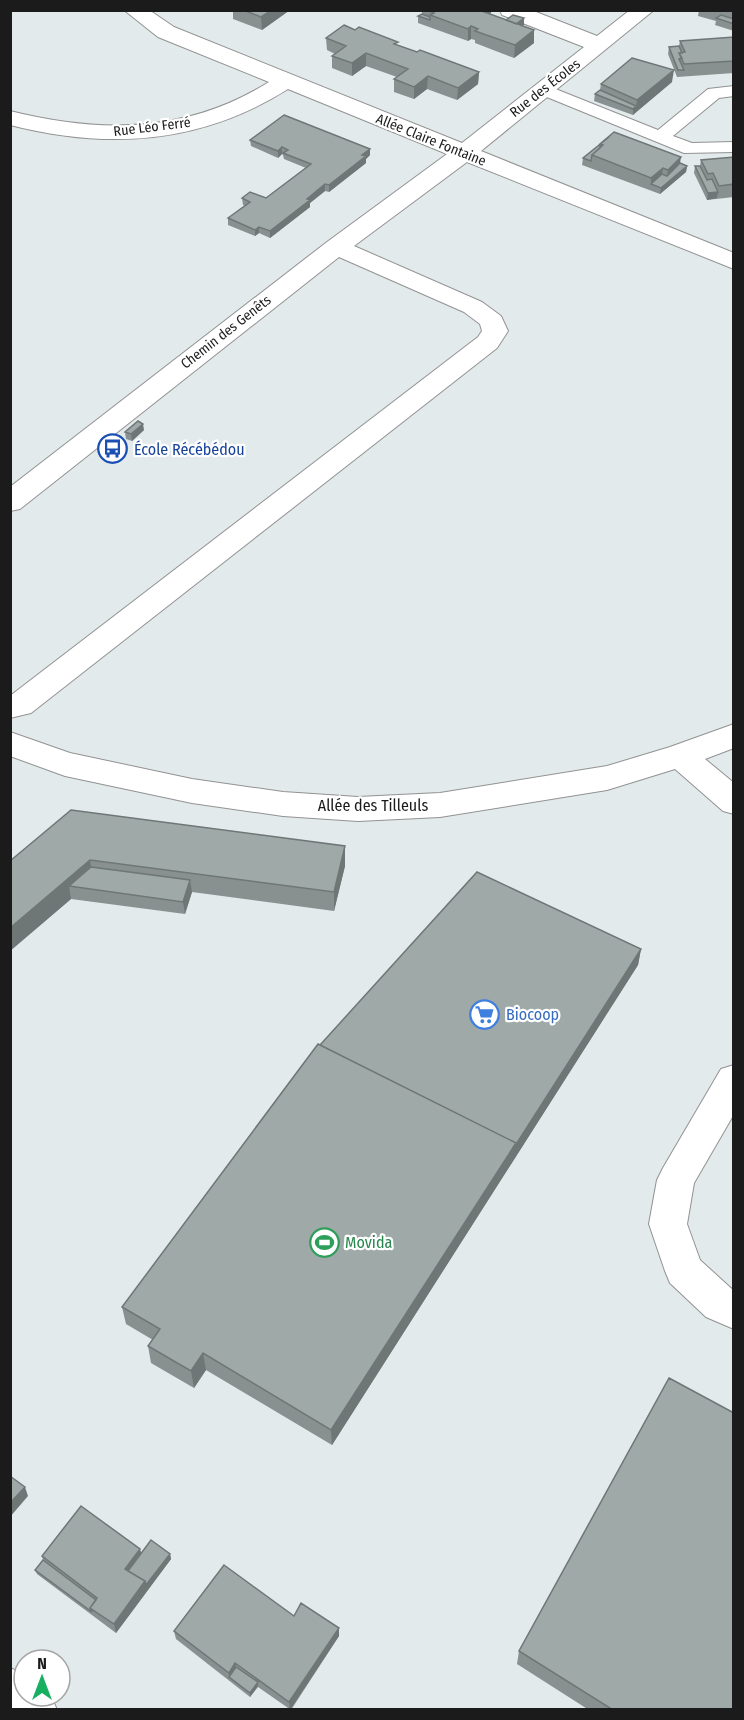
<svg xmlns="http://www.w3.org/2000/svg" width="744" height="1720" font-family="'Fira Sans Condensed',sans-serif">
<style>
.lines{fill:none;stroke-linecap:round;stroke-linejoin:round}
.service-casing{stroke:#929292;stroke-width:2}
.minor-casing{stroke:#929292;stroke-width:2}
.service{fill:#fff;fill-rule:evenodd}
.minor{fill:#fff;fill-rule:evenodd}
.wall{fill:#889190}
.shaded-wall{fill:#6f7676}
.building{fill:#9ea9a8;stroke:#6f7676;stroke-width:1.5}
.labels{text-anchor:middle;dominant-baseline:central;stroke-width:4.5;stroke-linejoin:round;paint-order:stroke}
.far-street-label{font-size:14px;fill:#1b1b1b;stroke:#fff}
.transit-label{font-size:16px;fill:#164399;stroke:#fff;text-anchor:start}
.street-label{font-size:16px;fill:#1b1b1b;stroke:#fff}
.shop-label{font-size:16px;fill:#366cbe;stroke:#fff;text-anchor:start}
.leisure-label{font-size:16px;fill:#27864d;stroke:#fff;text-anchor:start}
</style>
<rect width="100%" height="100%" fill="#e2eaeb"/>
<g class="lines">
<defs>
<path id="service" d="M 543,84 L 658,130 L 708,89 L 734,86 L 734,96 L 719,98 L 673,136 L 692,143 L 734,142 L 734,152 L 684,153 L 537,93 L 534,89 L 537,85 Z"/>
<path id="minor" d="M 124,10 L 149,10 L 174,27 L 462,143 L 584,47 L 502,15 L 500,10 L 531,10 L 597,36 L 630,10 L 654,10 L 481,151 L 734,253 L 734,269 L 467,162 L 354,246 L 482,302 L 501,316 L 508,331 L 497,348 L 31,713 L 10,718 L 10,696 L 478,337 L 482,331 L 480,324 L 464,312 L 339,257 L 20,509 L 10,511 L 10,487 L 327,242 L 447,154 L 288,89 C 201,144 108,150 10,125 L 10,111 C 102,134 187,133 269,82 L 158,37 Z
M 734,724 L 734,748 L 705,759 L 734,783 L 734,814 L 723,811 L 675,769 L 607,790 L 440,817 L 358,821 L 283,816 L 192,803 L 65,776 L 10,756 L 10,732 L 70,753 L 192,779 L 283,792 L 358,797 L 440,793 L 607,766 L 670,747 Z
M 734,1065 L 734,1114 L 694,1183 L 687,1224 L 700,1260 L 734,1291 L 734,1329 L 706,1317 L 670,1283 L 665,1271 L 649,1224 L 657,1180 L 663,1168 L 721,1069 Z
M 10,1668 L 24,1674 L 24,1696 L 51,1696 L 57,1710 L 10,1710 Z"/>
</defs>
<use href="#service" class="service-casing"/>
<use href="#minor" class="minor-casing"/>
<use href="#service" class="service"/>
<use href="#minor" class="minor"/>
</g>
<path class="wall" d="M 233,10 L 290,10 L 262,30 L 233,19 Z
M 422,10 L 491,10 L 491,13 L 489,14 L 506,20 L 524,18 L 524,25 L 522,26 L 534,43 L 514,58 L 475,43 L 475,40 L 471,39 L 468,41 L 418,23 L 418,16 L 422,14 Z
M 699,10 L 734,10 L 734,31 L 715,25 L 716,21 L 698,16 Z
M 734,37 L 734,73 L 677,77 L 668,54 L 669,47 L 679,46 L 680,41 Z
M 326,38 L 398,45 L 417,52 L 479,72 L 478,84 L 457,100 L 427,89 L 414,99 L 394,92 L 394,79 L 397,77 L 366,66 L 352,76 L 332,68 L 332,56 L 335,54 L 327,50 Z
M 672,82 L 633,115 L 594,101 L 595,94 L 600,90 L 601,84 Z
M 614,132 L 687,166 L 686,172 L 660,194 L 582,165 L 583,158 Z
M 250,140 L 370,155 L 366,159 L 366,163 L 329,192 L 325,191 L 310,203 L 310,207 L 270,238 L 259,233 L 255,236 L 228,225 L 228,218 L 245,206 L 243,205 L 242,198 L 266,198 L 306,168 L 284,159 L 283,155 L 282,154 L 278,158 L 251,146 Z
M 734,157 L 734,197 L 707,200 L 694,173 L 695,166 L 700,166 L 701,160 Z
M 144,430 L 132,441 L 126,439 L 125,432 Z
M 345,846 L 345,866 L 334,911 L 192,892 L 185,914 L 71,899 L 10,951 L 10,861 Z
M 641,949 L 638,965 L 332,1445 L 206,1370 L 194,1388 L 151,1363 L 148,1346 L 153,1340 L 126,1324 L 122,1307 L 320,1045 Z
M 142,1553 L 170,1554 L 171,1559 L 116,1633 L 37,1574 L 35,1570 L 43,1560 L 42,1556 Z
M 294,1616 L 339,1636 L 291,1710 L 258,1687 L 250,1697 L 176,1639 L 174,1631 Z
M 519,1651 L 734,1710 L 589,1710 L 517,1664 Z"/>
<path class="shaded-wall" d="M 272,10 L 290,10 L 262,30 L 261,17 Z
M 486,10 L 491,10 L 491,13 L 478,23 L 478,16 Z
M 524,18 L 524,25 L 511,34 L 511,28 Z
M 471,26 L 471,39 L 468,41 L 468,29 Z
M 534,30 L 534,43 L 514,58 L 515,45 Z
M 366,53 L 366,66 L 352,76 L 352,63 Z
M 674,70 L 672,82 L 635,113 L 637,100 Z
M 479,72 L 478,84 L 457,100 L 458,88 Z
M 428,76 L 427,89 L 414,99 L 414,87 Z
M 636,106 L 635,113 L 633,115 L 633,109 Z
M 282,147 L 282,154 L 278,158 L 278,151 Z
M 370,149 L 370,155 L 366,159 L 366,163 L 329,192 L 329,185 L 362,155 Z
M 681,157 L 679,170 L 666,182 L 668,170 Z
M 687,166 L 686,172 L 660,194 L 661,188 Z
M 663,168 L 661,180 L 651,184 L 651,178 Z
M 325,184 L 325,191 L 310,203 L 310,207 L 270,238 L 270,231 L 307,199 Z
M 718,192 L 717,198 L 707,200 L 708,193 Z
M 259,227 L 259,233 L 255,236 L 255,230 Z
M 143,424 L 144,430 L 132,441 L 131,434 Z
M 345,846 L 345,866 L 334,911 L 334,892 Z
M 90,860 L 93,880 L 69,886 L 71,899 L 10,951 L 10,928 Z
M 190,880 L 192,892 L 185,914 L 183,902 Z
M 641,949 L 638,965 L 332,1445 L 331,1430 Z
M 203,1353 L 206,1370 L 194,1388 L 191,1371 Z
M 25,1487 L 28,1496 L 10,1517 L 10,1503 Z
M 140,1549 L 143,1558 L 130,1575 L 125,1569 Z
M 170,1554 L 171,1559 L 116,1633 L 114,1624 L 145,1581 Z
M 339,1628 L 339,1636 L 290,1710 L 289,1702 Z
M 235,1663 L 237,1671 L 229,1677 L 229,1673 Z
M 258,1682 L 258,1686 L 250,1697 L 250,1693 Z"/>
<path class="building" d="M 243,10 L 272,10 L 261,17 Z
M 428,10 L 479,10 L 534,30 L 515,45 L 475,31 L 478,29 L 471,26 L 468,29 L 430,15 L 434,13 Z
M 422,14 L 430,17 L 430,20 L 418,16 Z
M 513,15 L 524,18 L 516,24 L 506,20 Z
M 721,15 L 734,19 L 734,24 L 716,18 Z
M 344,25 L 355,30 L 359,27 L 398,42 L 394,44 L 417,52 L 420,50 L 479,72 L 458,88 L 428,76 L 414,87 L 394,79 L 408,69 L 366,53 L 352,63 L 332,56 L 346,46 L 326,38 Z
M 734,37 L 734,61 L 684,64 L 679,53 L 685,52 L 680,41 Z
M 679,46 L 682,53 L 679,53 L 682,58 L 679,59 L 684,70 L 678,70 L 669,47 Z
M 632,58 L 674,70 L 637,100 L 601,84 Z
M 600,90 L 636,106 L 633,109 L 595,94 Z
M 284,115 L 370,149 L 362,155 L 366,156 L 329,185 L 325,184 L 307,199 L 310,200 L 270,231 L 259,227 L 255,230 L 228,218 L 250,202 L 242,198 L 250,192 L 266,198 L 311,164 L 283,153 L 288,150 L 282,147 L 278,151 L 250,140 Z
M 614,132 L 681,157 L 668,170 L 663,168 L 651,178 L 592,155 L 603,145 L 600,144 Z
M 609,137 L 600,144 L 600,148 L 592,155 L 591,161 L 583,158 Z
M 734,157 L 734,184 L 719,186 L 713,173 L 708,174 L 701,160 Z
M 680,163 L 687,166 L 661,188 L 651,184 L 662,174 L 667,176 Z
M 695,166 L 700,166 L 707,180 L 712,179 L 718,192 L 708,193 Z
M 138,421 L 143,424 L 131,434 L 125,432 Z
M 71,810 L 345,846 L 334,892 L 90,860 L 10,928 L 10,861 Z
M 91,867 L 190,880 L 183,902 L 69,886 Z
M 477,872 L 641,949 L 515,1146 L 516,1143 L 320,1045 Z
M 318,1044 L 516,1143 L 331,1430 L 203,1353 L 191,1371 L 148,1346 L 160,1329 L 122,1307 Z
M 669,1378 L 734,1413 L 734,1710 L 613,1710 L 519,1651 Z
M 10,1476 L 25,1487 L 10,1503 Z
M 81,1506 L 140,1549 L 125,1569 L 145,1581 L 114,1624 L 90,1608 L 97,1598 L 42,1556 Z
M 151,1540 L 170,1554 L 146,1585 L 145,1581 L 128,1571 Z
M 43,1560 L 96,1600 L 90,1608 L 92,1612 L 35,1570 Z
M 224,1565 L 294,1616 L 301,1603 L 339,1628 L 289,1702 L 235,1663 L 229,1673 L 174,1631 Z
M 236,1667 L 258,1682 L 250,1693 L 229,1677 Z"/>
<defs>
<symbol id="bus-ring" viewBox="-11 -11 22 22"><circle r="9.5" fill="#fff" stroke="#1a4fb4" stroke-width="1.5"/><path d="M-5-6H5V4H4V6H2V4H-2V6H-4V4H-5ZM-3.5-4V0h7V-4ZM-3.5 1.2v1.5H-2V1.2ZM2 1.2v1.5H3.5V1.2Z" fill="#1a4fb4"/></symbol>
<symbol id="supermarket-ring" viewBox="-11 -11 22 22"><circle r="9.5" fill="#fff" stroke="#3f7fe0" stroke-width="1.5"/><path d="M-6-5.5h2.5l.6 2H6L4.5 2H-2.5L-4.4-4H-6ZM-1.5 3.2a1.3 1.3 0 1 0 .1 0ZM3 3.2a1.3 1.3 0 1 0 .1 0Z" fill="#3f7fe0"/></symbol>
<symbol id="stadium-ring" viewBox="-11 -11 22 22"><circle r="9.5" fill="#fff" stroke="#2e9e5b" stroke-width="1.5"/><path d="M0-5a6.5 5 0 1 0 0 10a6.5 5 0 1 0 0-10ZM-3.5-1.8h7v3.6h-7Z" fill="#2e9e5b"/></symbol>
</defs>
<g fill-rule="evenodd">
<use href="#bus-ring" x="96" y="432" width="33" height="33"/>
<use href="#supermarket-ring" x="468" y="998" width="33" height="33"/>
<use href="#stadium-ring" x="308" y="1226" width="33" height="33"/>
</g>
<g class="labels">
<g class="far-street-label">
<text transform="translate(545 88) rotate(-38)">Rue des Écoles</text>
<text transform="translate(152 127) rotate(-7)">Rue Léo Ferré</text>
<text transform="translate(431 140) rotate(22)">Allée Claire Fontaine</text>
<text transform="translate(226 332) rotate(-38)">Chemin des Genêts</text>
</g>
<g class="transit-label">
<text x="134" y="449">École Récébédou</text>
</g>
<g class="street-label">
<text x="373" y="805">Allée des Tilleuls</text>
</g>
<g class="shop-label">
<text x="506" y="1014">Biocoop</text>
</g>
<g class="leisure-label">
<text x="345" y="1242">Movida</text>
</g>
</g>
<rect width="744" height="1720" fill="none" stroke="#1b1b1b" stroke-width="24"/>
<g transform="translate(42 1678)"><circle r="28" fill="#ffffff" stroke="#a4a4a4" stroke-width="1.5"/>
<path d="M0-4.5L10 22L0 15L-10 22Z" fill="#17b063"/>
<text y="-9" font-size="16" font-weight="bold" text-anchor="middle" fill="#1b1b1b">N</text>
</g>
</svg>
